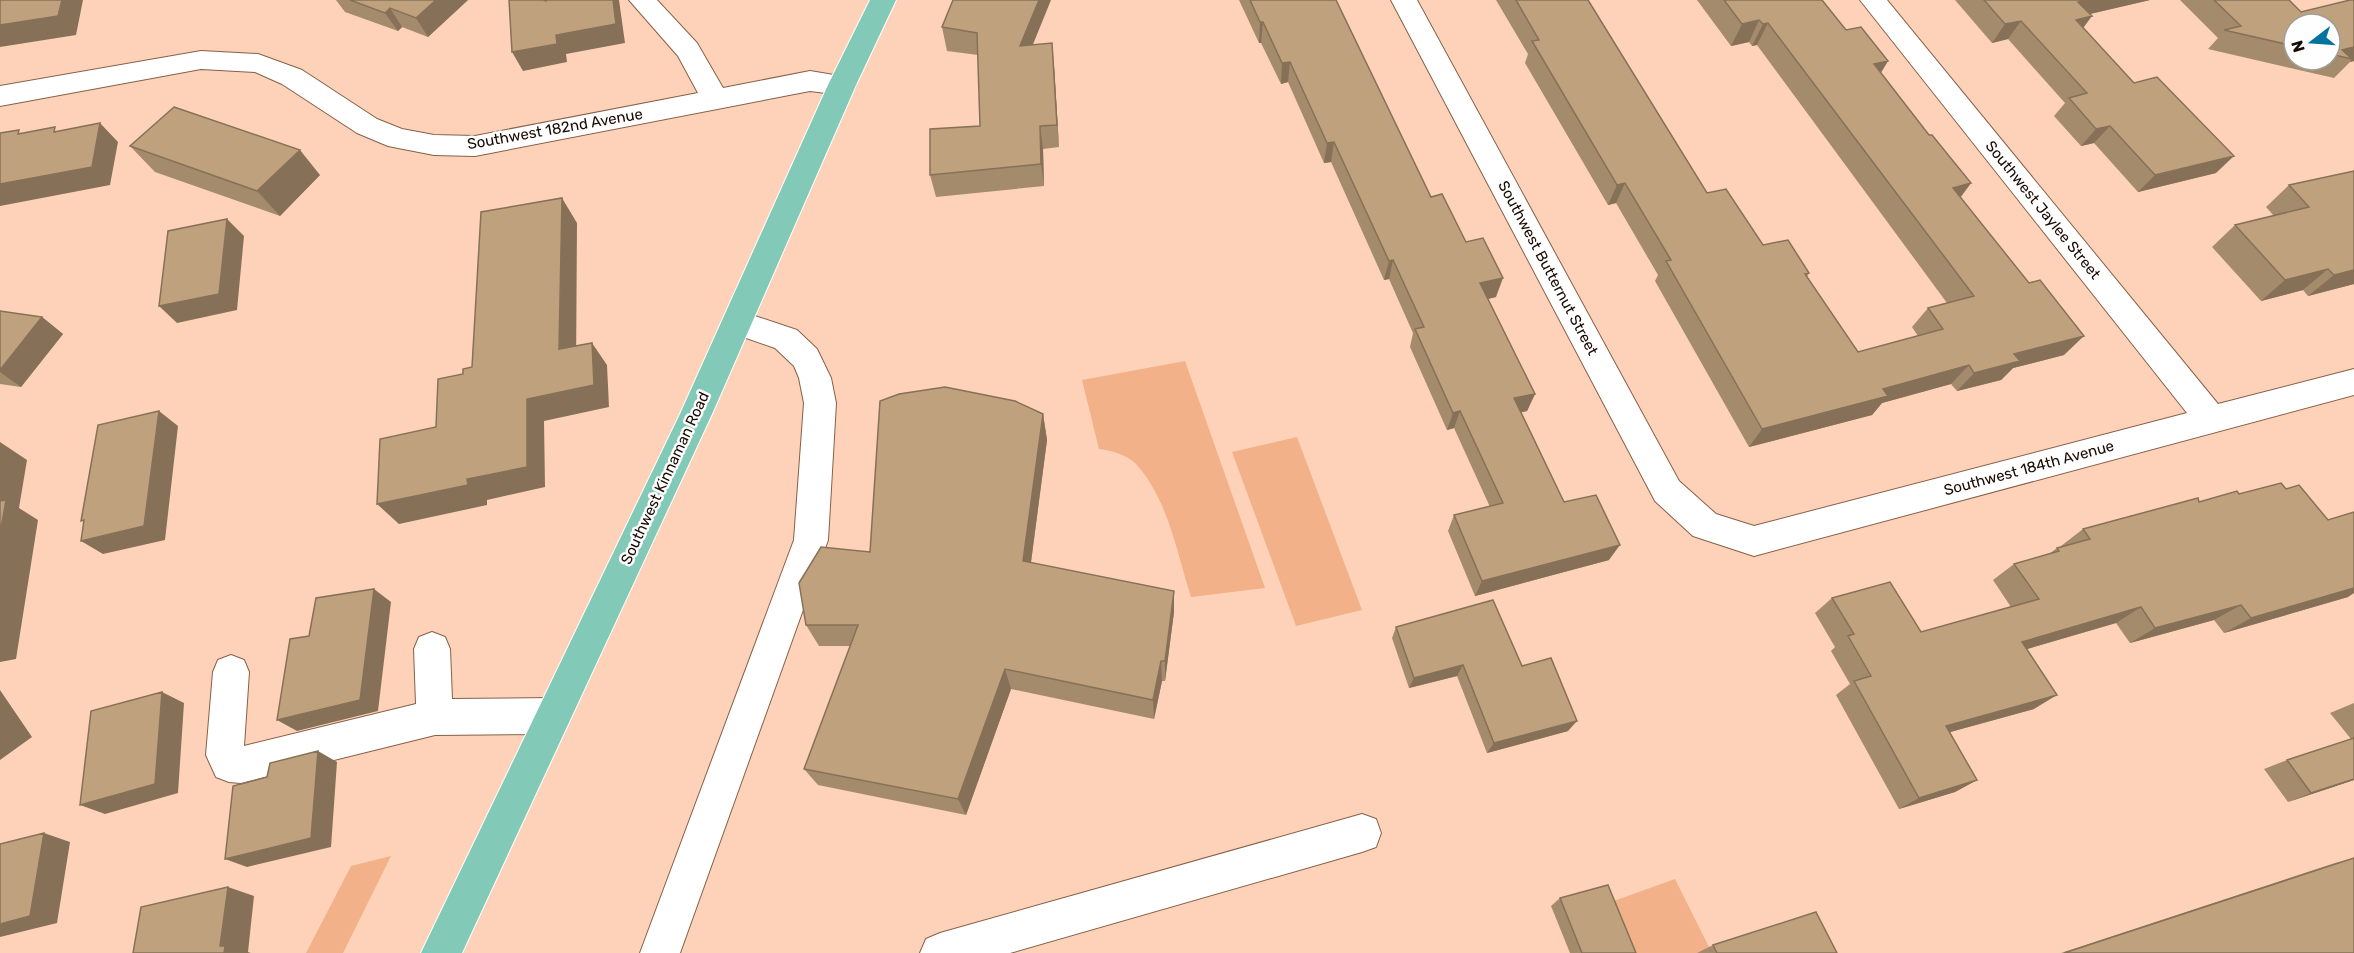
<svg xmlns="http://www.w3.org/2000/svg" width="2354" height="953" font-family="Rubik,sans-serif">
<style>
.green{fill:#f2b189}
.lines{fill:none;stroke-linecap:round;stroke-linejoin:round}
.minor-casing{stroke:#866048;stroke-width:2}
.major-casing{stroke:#fff;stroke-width:2}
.minor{fill:#fff;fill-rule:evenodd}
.major{fill:#83c9b8;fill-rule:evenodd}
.wall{fill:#a48b6c;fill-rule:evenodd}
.shaded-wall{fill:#867158}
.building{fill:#bfa27d;stroke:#867158;stroke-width:1.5}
.labels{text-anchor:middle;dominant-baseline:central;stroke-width:5;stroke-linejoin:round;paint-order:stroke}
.street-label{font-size:15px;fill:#180a03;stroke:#fefefe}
</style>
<rect width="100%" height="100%" fill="#fed2b8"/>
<path class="green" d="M 1185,361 L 1265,588 L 1191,597 C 1177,553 1168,500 1137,465 C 1127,454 1112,451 1099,449 L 1082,380 Z
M 1297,437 L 1362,610 L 1296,626 L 1232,452 Z
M 391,856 L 343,953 L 306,953 L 351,866 Z
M 1675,879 L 1712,953 L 1620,953 L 1597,907 Z"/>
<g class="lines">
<defs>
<path id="minor" d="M 629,0 L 657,0 L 697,43 L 723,88 L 810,71 L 852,78 L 856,85 L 852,92 L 842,95 L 810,91 L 475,156 L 434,155 L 388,146 L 357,133 L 282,84 L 255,72 L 201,69 L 0,106 L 0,86 L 201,51 L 258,54 L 302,70 L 377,119 L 402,129 L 434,135 L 475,136 L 698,93 L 678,56 Z
M 1391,0 L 1417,0 L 1679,481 L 1716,514 L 1754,526 L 2187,413 L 1860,0 L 1887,0 L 2218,404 L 2354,369 L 2354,395 L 1754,556 L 1693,536 L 1655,501 Z
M 737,310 L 797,330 L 817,349 L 831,378 L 836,403 L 828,540 L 680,953 L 640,953 L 794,540 L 804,403 L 799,378 L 794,366 L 775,348 L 726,331 L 722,322 L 726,313 Z
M 432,632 L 445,637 L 450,649 L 452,699 L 551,698 L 564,704 L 569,716 L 564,728 L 551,734 L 435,735 L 241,783 L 229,782 L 216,777 L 206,755 L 213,672 L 218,660 L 231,655 L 244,660 L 249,672 L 244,746 L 416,704 L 414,649 L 419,637 Z
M 1362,814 L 1376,819 L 1381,833 L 1376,847 L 1362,852 L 1010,953 L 920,953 L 926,939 L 940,933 Z"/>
<path id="major" d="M 870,0 L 896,0 L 856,85 L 712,414 L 462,953 L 421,953 L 680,414 L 828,85 Z"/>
</defs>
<use href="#minor" class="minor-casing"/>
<use href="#major" class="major-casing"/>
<use href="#minor" class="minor"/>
<use href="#major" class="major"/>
</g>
<path class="wall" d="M 336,0 L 468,0 L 428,37 L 402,27 L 398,31 L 345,12 Z
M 953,0 L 1033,45 L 1054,66 L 1059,147 L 1043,149 L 1044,186 L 936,197 L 930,175 L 980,126 L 978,55 L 947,51 L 942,27 Z
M 1239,0 L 1336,0 L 1431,197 L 1466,242 L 1496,297 L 1488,299 L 1535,394 L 1527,411 L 1521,412 L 1564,502 L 1609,560 L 1475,596 L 1448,531 L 1454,515 L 1490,507 L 1454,428 L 1447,430 L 1410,347 L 1413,333 L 1389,279 L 1384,280 L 1331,162 L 1324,163 L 1288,82 L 1281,84 L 1261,43 L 1259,43 Z
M 1496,0 L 1588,0 L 1707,193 L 1763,245 L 1809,273 L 1807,277 L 1858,352 L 1918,336 L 1912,327 L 1928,308 L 1947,303 L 1757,45 L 1752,46 L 1749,42 L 1731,46 L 1697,0 L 1822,0 L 1846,30 L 1888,61 L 1881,73 L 1929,135 L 1971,183 L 1961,197 L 2064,355 L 2013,368 L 2001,380 L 1957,391 L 1951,384 L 1882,403 L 1872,415 L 1749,447 L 1655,281 L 1658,275 L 1616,203 L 1608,205 L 1525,63 L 1528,54 Z
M 1955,0 L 2150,0 L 2090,14 L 2083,28 L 2216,173 L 2138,192 L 2094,143 L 2081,146 L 2054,116 L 2065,103 L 2008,39 L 1992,43 Z
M 2180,0 L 2289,0 L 2301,12 L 2350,0 L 2354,0 L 2354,61 L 2350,62 L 2334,78 L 2208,49 L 2218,38 ZM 2294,24 L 2330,24 L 2330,60 L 2294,60 Z
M 130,146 L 320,175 L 280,216 L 155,172 Z
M 2354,171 L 2354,284 L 2308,296 L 2303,290 L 2261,301 L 2212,247 L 2235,225 L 2274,216 L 2266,207 L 2289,185 Z
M 0,311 L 42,317 L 63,334 L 21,387 L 0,384 Z
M 1043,414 L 1047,440 L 1031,563 L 1174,612 L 1165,681 L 1162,681 L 1154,719 L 1011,689 L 966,815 L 818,785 L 804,769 L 850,646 L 819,646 L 806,625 L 870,552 Z
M 2199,502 L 2348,597 L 2224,633 L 2214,620 L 2130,643 L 2116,623 L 2027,649 L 2034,709 L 1950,732 L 1977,780 L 1955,792 L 1899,809 L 1836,695 L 1850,684 L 1831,651 L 1835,647 L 1815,613 L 1832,598 L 1921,632 L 2011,607 L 1993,580 L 2014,564 L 2049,554 L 2057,548 L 2061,547 L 2061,546 L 2083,529 Z
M 1396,627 L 1522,666 L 1568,731 L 1487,753 L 1457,676 L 1409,688 L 1392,638 Z
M 2354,703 L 2354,780 L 2288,802 L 2264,769 L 2287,760 L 2351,739 L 2330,713 Z
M 2354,858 L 2354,953 L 2061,953 L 2335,863 Z
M 1560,898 L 1636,953 L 1570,953 L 1551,906 Z
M 1713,945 L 1837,953 L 1697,953 Z"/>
<path class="shaded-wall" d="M 62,0 L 83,0 L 76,35 L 0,47 L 0,25 Z
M 436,0 L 468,0 L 428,37 L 416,18 Z
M 613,0 L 619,0 L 625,43 L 566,54 L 567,62 L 523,71 L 512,52 L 556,35 Z
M 1039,0 L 1051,0 L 1023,69 L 1020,46 Z
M 2085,0 L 2150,0 L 2064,20 L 2078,2 Z
M 390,8 L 402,27 L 398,31 L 385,13 Z
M 2092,16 L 2078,35 L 2076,20 Z
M 1759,20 L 1749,42 L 1731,46 L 1742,24 Z
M 2021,21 L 2008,39 L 1992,43 L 2005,24 Z
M 1260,22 L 1263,22 L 1261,43 L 1259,43 Z
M 1768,23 L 1757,45 L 1752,46 L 1763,24 Z
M 1052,43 L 1054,66 L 1059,147 L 1057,125 Z
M 2354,47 L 2354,61 L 2350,62 L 2352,59 L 2342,50 Z
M 1888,61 L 1874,83 L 1874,64 Z
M 1290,62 L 1288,82 L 1281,84 L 1282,63 Z
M 100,123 L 118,142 L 110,185 L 0,206 L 0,184 Z
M 1040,126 L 1043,149 L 1044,186 L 1041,164 Z
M 2110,126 L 2094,143 L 2081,146 L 2096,129 Z
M 1334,142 L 1331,162 L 1324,163 L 1327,143 Z
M 300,150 L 320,175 L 280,216 L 257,191 Z
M 2234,156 L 2216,173 L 2138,192 L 2155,175 Z
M 1625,183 L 1616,203 L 1608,205 L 1617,185 Z
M 1971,183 L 1955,204 L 1953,188 Z
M 562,198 L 577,223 L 576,372 L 559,349 Z
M 227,219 L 244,236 L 237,310 L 177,323 L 159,306 Z
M 1393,260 L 1389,279 L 1384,280 L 1389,261 Z
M 2328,269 L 2303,290 L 2261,301 L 2285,280 Z
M 2354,270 L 2354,284 L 2308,296 L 2334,275 Z
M 1503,278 L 1496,297 L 1474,302 L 1480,283 Z
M 42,317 L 63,334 L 21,387 L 0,372 L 0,370 Z
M 2084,336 L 2064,355 L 2013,368 L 2001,380 L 1957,391 L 1974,373 L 2014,354 Z
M 592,343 L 607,365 L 609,407 L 544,421 L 545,487 L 487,500 L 487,505 L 399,524 L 377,504 L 467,479 L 527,399 Z
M 1969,365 L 1951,384 L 1882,403 L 1872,415 L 1749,447 L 1762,429 L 1883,389 Z
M 1535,394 L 1527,411 L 1507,416 L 1514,398 Z
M 159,411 L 178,426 L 165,540 L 103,554 L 81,541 Z
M 1460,411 L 1454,428 L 1447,430 L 1453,413 Z
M 1043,414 L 1047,440 L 1028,584 L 1023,561 Z
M 0,442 L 27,460 L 19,508 L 38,520 L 16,659 L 0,662 Z
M 1620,545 L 1609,560 L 1475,596 L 1482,581 Z
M 2354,588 L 2354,593 L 2348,597 L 2224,633 L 2251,618 Z
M 374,589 L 391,602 L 378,711 L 297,731 L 277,720 Z
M 1174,591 L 1174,612 L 1165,681 L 1165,661 Z
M 2241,605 L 2214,620 L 2130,643 L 2155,628 Z
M 2141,607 L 2116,623 L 2000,657 L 2022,642 Z
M 1161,661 L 1162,681 L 1154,719 L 1153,700 Z
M 1463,665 L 1457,676 L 1409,688 L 1414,678 Z
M 1005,669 L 1011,689 L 966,815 L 958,799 Z
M 0,690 L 32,737 L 0,760 Z
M 162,692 L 184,703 L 178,793 L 105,814 L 80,805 Z
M 2057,695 L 2034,709 L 1925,739 L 1946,726 Z
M 1577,721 L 1568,731 L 1487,753 L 1494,743 Z
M 318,751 L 337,762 L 331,847 L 247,867 L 225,859 Z
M 2354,779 L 2354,780 L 2288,802 L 2311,793 Z
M 1977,780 L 1955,792 L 1899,809 L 1919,798 Z
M 44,833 L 70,842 L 57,923 L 0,937 L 0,924 Z
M 228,887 L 254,896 L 248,952 L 251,953 L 224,953 L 220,946 Z"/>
<path class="building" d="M 0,0 L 62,0 L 58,16 L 0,25 Z
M 350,0 L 436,0 L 416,18 L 390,8 L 385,13 Z
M 509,0 L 543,0 L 546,1 L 547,0 L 613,0 L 616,24 L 556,35 L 557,44 L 512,52 Z
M 953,0 L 1039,0 L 1020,46 L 1052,43 L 1057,125 L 1040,126 L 1041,164 L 930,175 L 930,129 L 980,126 L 977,33 L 942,27 Z
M 1250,0 L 1336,0 L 1431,197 L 1442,194 L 1466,242 L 1483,238 L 1503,278 L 1480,283 L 1535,394 L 1514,398 L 1564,502 L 1596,495 L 1620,545 L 1482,581 L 1454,515 L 1503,503 L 1460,411 L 1453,413 L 1415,329 L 1424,327 L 1393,260 L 1389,261 L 1334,142 L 1327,143 L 1290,62 L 1282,63 L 1263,22 L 1260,22 Z
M 1516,0 L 1588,0 L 1707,193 L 1726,189 L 1763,245 L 1788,240 L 1809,273 L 1805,274 L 1858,352 L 1943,329 L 1928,308 L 1974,296 L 1768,23 L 1763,24 L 1759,20 L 1742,24 L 1724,0 L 1822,0 L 1846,30 L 1861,27 L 1888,61 L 1874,64 L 1929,135 L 1932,135 L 1971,183 L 1953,188 L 2029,283 L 2040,280 L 2084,336 L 2014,354 L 2020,361 L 1974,373 L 1969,365 L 1883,389 L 1888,396 L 1762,429 L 1666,261 L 1671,260 L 1625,183 L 1617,185 L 1532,41 L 1539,40 Z
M 1984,0 L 2085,0 L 2078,2 L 2092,16 L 2076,20 L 2134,83 L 2157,77 L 2234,156 L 2155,175 L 2110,126 L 2096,129 L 2069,98 L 2087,93 L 2021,21 L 2005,24 Z
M 2214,0 L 2289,0 L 2301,12 L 2350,0 L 2354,0 L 2354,47 L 2342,50 L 2352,59 L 2330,54 L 2330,24 L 2294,24 L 2294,46 L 2224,30 L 2241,26 Z
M 174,107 L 300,150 L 257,191 L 130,146 Z
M 100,123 L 92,167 L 0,184 L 0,133 L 19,130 L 18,134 L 55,127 L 54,132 Z
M 2354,171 L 2354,270 L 2334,275 L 2328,269 L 2285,280 L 2235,225 L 2309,207 L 2289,185 Z
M 562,198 L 559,349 L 592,343 L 594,385 L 527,399 L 527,467 L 467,479 L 468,485 L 377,504 L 380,439 L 436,427 L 438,379 L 463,374 L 463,369 L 472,367 L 481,212 Z
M 227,219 L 219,294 L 159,306 L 168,231 Z
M 0,311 L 42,317 L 0,370 Z
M 945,387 L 1015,401 L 1043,414 L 1023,561 L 1174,591 L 1165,661 L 1161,661 L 1153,700 L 1005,669 L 958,799 L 804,769 L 858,625 L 806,625 L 799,583 L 821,547 L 870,552 L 880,401 L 899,394 Z
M 159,411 L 144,526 L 81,541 L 84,520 L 81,521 L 98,425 Z
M 2281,483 L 2286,489 L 2299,485 L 2328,520 L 2354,512 L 2354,588 L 2251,618 L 2241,605 L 2155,628 L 2141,607 L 2022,642 L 2057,695 L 1946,726 L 1977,780 L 1919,798 L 1854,681 L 1871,676 L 1848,636 L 1854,634 L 1832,598 L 1890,582 L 1921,632 L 2039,599 L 2014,564 L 2059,551 L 2057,548 L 2090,539 L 2083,529 L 2198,498 L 2199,502 L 2237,491 L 2239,494 Z
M 6,500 L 0,534 L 0,501 Z
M 374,589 L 360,700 L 277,720 L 290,639 L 309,636 L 316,598 Z
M 1493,600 L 1522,666 L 1551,658 L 1577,721 L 1494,743 L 1463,665 L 1414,678 L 1396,627 Z
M 162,692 L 155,784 L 80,805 L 91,711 Z
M 2354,738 L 2354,779 L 2311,793 L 2287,760 Z
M 318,751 L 311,838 L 225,859 L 233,786 L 267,777 L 270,763 Z
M 44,833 L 30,916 L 0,924 L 0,844 Z
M 2354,858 L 2354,953 L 2064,953 Z
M 1608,885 L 1636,953 L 1582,953 L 1560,898 Z
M 228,887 L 220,946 L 225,946 L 224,953 L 133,953 L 141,907 Z
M 1816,912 L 1837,953 L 1717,953 L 1713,945 Z"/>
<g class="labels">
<g class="street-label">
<text transform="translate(555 129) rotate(-10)">Southwest 182nd Avenue</text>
<text transform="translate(2043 210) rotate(51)">Southwest Jaylee Street</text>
<text transform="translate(1548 268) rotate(62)">Southwest Butternut Street</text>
<text transform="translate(2029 468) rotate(-15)">Southwest 184th Avenue</text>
<text transform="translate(665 478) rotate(-65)">Southwest Kinnaman Road</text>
</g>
</g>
<g transform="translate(2312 42) rotate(253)"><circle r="28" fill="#fefefe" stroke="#a29c9a" stroke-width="1.5"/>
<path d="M0-4.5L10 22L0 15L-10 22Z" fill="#01739e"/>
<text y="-9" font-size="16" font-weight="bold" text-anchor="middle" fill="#180a03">N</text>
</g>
</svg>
